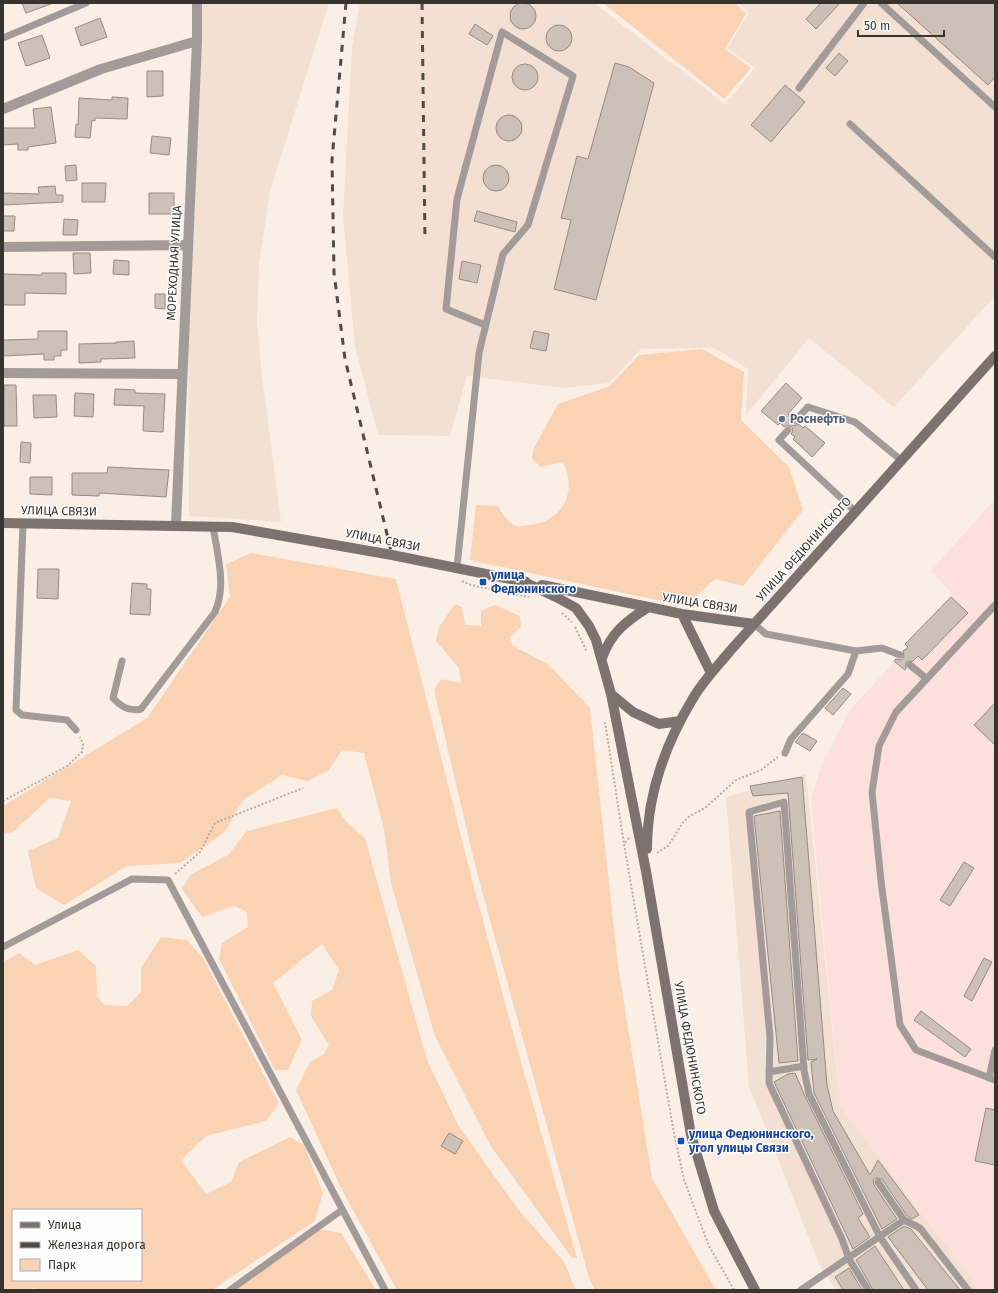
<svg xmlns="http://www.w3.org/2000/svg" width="998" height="1293" font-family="'Fira Sans',sans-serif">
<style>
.built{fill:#f3e0d2}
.education{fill:#fbe0dc}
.green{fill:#fad2b4;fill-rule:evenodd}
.building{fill:#ccc0b7;stroke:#968a82}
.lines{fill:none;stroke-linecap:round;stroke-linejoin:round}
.path{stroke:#b8aea7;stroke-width:2;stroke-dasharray:2 2;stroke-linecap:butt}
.lane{stroke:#a29b9a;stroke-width:7}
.street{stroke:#a29b9a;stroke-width:10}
.secondary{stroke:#7c7270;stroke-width:10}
.rail{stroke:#504b46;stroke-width:3;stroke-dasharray:7 7;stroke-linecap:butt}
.service-dot{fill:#5c6f8a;stroke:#fefefe;stroke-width:1.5}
.transit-dot{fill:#1a4fb4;stroke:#fefefe;stroke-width:1.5}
.labels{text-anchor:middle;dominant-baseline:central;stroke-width:3;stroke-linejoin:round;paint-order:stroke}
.street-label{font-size:12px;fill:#37332f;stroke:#fefefe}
.service-label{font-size:12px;font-weight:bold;fill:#4e5e75;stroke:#fefefe;text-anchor:start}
.transit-label{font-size:12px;font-weight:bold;fill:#164399;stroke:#fefefe;text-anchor:start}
</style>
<rect width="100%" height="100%" fill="#fbeee5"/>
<path class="built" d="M 198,3 L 329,3 L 270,191 L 259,264 L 257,322 L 262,377 L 281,522 L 189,516 L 188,245 Z
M 360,3 L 594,3 L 725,104 L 755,68 L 727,48 L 749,13 L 739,3 L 995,3 L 995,296 L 894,407 L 809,338 L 746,415 L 748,369 L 714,348 L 641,349 L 609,383 L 565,388 L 467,376 L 450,436 L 378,435 L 355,346 L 343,216 L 352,48 Z
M 806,774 L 840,1106 L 980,1290 L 836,1290 L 820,1266 L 749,1086 L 726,797 Z"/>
<path class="education" d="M 995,499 L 995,1290 L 980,1290 L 840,1106 L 811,799 L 822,764 L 850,710 L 908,647 L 905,644 L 951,597 L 949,590 L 931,571 Z"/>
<path class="green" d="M 603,3 L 735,3 L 746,14 L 725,49 L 751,68 L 724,99 Z
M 702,349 L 744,372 L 741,420 L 789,467 L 803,510 L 743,586 L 715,579 L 685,606 L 470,560 L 476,505 L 498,506 C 502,513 506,520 514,525 C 518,527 524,526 529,525 C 563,522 578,491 563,462 L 541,467 L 532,459 L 533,450 L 558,404 L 610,386 L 639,355 Z
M 251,553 L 396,579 L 470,872 L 519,1055 L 577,1258 L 572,1258 L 490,1145 L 435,1036 L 391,883 L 384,829 L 364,753 L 342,750 L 329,770 L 308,781 L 282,775 L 243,800 L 225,832 L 180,863 L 127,866 L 64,905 L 36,888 L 28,851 L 58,838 L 71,801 L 50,798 L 13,832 L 3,834 L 3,806 L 147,718 L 230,597 L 226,564 Z
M 455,604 L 462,607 L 465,625 L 481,626 L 481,611 L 495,605 L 520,616 L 521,627 L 510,637 L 513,646 L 548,664 L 590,708 L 618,965 L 652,1178 L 716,1290 L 595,1290 L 589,1278 L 477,873 L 434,690 L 441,679 L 461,683 L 459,668 L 436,641 L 439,627 Z
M 337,808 L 347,823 L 365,838 L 427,1060 L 458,1125 L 517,1208 L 564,1262 L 576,1290 L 397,1290 L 342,1190 L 296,1090 L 310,1062 L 324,1054 L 329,1045 L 311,1016 L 312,1001 L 332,990 L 339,970 L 322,944 L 273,983 L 302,1040 L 288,1070 L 275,1070 L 219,959 L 222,943 L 248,927 L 247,912 L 234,906 L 202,917 L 182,889 L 190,875 L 228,855 L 247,831 Z
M 161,937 L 187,940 L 203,958 L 279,1104 L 266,1121 L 206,1136 L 181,1160 L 206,1194 L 231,1182 L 239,1162 L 290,1137 L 304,1145 L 323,1193 L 315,1221 L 212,1290 L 40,1290 L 34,1288 L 30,1290 L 3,1290 L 3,962 L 19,953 L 35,965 L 78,950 L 96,966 L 97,996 L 104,1005 L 127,1006 L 141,992 L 141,968 ZM 13,1210 L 141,1210 L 141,1280 L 13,1280 Z
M 318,1229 L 341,1233 L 376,1290 L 235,1290 Z"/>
<path class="building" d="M510 16a13 13 0 1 1 26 0a13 13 0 1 1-26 0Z
M 22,3 L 51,3 L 51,4 L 26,13 Z
M 821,3 L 840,3 L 816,29 L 806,19 Z
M 897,3 L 995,3 L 995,77 L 988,85 Z
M 100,18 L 107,37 L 81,46 L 75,28 Z
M 475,24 L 493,36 L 487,45 L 469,34 Z
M546 38a13 13 0 1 1 26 0a13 13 0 1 1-26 0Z
M 42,35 L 50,58 L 26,66 L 18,43 Z
M 839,53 L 848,61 L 835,76 L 826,68 Z
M 615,63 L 629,67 L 654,83 L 596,300 L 554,289 L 571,220 L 561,218 L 577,156 L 588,159 Z
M512 77a13 13 0 1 1 26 0a13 13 0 1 1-26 0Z
M 147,71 L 163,71 L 163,96 L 147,97 Z
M 785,85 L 805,102 L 771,142 L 751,125 Z
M 112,97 L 128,98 L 127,119 L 95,118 L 95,121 L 92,120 L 90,138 L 75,137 L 76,124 L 78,125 L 79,98 L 112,100 Z
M 51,107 L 56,143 L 28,147 L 28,150 L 18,150 L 18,144 L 3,145 L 3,128 L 35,128 L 33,109 Z
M496 128a13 13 0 1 1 26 0a13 13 0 1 1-26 0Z
M 152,136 L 171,138 L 169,155 L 150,153 Z
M483 178a13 13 0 1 1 26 0a13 13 0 1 1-26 0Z
M 76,165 L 77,180 L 66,181 L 65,166 Z
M 82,183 L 106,183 L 105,202 L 82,202 Z
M 55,186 L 56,195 L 63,195 L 63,202 L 3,205 L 3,193 L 39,194 L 38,187 Z
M 149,193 L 174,193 L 174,214 L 149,214 Z
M 477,211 L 517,222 L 515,232 L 474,221 Z
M 3,216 L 15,216 L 14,231 L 3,231 Z
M 64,219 L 78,220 L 77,235 L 63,235 Z
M 73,253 L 90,253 L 91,273 L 74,274 Z
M 114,260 L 129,261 L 129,275 L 113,274 Z
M 462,261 L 481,265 L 477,283 L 459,279 Z
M 42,273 L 66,273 L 66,294 L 25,293 L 25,305 L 3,305 L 3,274 L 42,275 Z
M 155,294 L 165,294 L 165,309 L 155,308 Z
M 38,331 L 67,331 L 67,350 L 61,350 L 61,356 L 54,356 L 54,360 L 44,360 L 44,354 L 3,356 L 3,340 L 38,339 Z
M 534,331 L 549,334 L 546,351 L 530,348 Z
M 134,341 L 135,358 L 101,359 L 101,362 L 79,363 L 79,344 L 116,343 L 116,342 Z
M 786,383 L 802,398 L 788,414 L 791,418 L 791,424 L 794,426 L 799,424 L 803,428 L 805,426 L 825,443 L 812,457 L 793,439 L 795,437 L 791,434 L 793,431 L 792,427 L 787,425 L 784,427 L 780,423 L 778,425 L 761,411 Z
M 4,385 L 16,385 L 17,426 L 4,426 Z
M 115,389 L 135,390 L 135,393 L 165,394 L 163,432 L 143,431 L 144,406 L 114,405 Z
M 75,393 L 94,394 L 93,417 L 74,416 Z
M 33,395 L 56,395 L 57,417 L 34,418 Z
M 21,442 L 31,443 L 30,463 L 20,462 Z
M 108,467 L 169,470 L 166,497 L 99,493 L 99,496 L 72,495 L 72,473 L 107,473 Z
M 30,477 L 52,477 L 52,495 L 30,494 Z
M 38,569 L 59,569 L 58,599 L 37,598 Z
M 132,583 L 147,584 L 147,589 L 151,589 L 150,615 L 130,614 Z
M 951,597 L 968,613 L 922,660 L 918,656 L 913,661 L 906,662 L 906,668 L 905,670 L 894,661 L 896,659 L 901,660 L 904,657 L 903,651 L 908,647 L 905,644 Z
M 843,688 L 851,694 L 833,715 L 825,708 Z
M 995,703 L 995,745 L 974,725 Z
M 803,733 L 817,741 L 810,751 L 795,742 Z
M 802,777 L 827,1085 L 833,1111 L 870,1175 L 878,1160 L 919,1215 L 912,1219 L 907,1216 L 882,1179 L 876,1178 L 873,1180 L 874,1185 L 897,1219 L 882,1229 L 814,1093 L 811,1062 L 817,1059 L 808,1060 L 788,793 L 753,796 L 750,786 Z
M 780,811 L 798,1061 L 779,1063 L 754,816 Z
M 964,862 L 974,868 L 950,906 L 940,900 Z
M 984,958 L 992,962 L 972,1001 L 964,996 Z
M 921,1011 L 971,1049 L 965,1057 L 914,1020 Z
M 795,1073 L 805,1096 L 863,1214 L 858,1218 L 870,1237 L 853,1249 L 774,1082 L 788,1074 Z
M 986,1108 L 995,1110 L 995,1165 L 975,1161 Z
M 449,1133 L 463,1141 L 455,1154 L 441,1146 Z
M 904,1226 L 911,1229 L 960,1290 L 928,1290 L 888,1237 Z
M 875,1246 L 904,1290 L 873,1290 L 856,1260 Z
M 849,1268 L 862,1290 L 843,1290 L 835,1277 Z"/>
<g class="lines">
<path class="path" d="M 462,581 L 471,585 L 529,597
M 562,613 L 572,622
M 575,627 L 587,652
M 605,722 L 624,844
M 3,801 L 67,766 L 82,752 L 83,744 L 80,737
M 629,838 L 624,844 L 673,1128 L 684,1180 L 709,1246 L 734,1290
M 657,853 L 668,846 L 684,821 L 690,816 L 705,808 L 736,780 L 761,770 L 778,757
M 175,874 L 200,852 L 215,823 L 303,788"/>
<path class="lane" d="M 881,3 L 995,107
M 3,38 L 86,3
M 799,88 L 864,3
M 850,124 L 995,257
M 795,421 L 808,407 L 855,422 L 902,461
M 788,430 L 779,440 L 856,512
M 23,524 L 16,710 L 22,715 L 67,720 L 76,730
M 457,567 L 479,353 L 503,254 L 528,225 L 573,76 L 502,32 L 457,199 L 446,309 L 485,325
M 995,605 L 896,712 L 879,746 L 872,792 L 881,881 L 900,1025 L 916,1050 L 995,1080
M 754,624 L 766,634 L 856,651 L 882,648 L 900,655
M 122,661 L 113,698 C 121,707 130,712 141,709 L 215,612 C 227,585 217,554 213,526
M 910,665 L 927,679
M 785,753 L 791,739 L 848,674 L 856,651
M 3,947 L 132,879 L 168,880 L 385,1290
M 769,1072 L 804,1066
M 989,1078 L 995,1050
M 878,1182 L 904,1220
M 230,1290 L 342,1210
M 801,1290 L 904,1220 L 920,1228 L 968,1290
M 868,1290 L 849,1259 L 842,1239 L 769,1083 L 770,1037 L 749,812 L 784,802 L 804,1070 L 809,1094 L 880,1237 L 916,1290"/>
<path class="street" d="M 3,109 L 101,69 L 197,41
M 3,247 L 188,245
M 3,373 L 182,374
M 176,525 L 197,41 L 197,3"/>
<path class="secondary" d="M 3,523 L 232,527 L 392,555 L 526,582
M 520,580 L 558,598 L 576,608 L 589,626 L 596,640 L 611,694 L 646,871 L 691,1135 L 714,1211 L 755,1290
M 542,585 L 682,614 L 754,624
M 682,614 L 711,673
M 602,658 C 611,633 625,622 647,608
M 611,694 L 633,712 L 659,724 L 680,721
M 647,849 C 647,797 665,745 692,700 C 702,682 717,667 730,651 C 753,625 777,599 800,573 C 866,501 930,428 995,356"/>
<path class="rail" d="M 346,3 L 332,160 L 334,273 L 345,359 L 392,555
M 422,3 L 425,241"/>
</g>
<circle class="service-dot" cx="782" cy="419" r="4"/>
<g class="transit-dot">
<rect x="479" y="578" width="8" height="8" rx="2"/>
<rect x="677" y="1137" width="8" height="8" rx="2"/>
</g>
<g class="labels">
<g class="street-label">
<text transform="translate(174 263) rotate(-87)">МОРЕХОДНАЯ УЛИЦА</text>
<text transform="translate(59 511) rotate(1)">УЛИЦА СВЯЗИ</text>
<text transform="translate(383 540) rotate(11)">УЛИЦА СВЯЗИ</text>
<text transform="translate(804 549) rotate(-48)">УЛИЦА ФЕДЮНИНСКОГО</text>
<text transform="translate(700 603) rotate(9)">УЛИЦА СВЯЗИ</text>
<text transform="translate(690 1048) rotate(80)">УЛИЦА ФЕДЮНИНСКОГО</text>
</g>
<g class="service-label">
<text x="790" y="419">Роснефть</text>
</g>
<g class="transit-label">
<text x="491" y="575">улица<tspan x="491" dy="14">Федюнинского</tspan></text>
<text x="689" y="1134">улица Федюнинского,<tspan x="689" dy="14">угол улицы Связи</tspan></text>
</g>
</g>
<rect width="998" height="1293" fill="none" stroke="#37332f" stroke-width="8"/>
<rect x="12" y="1209" width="130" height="72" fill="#fefefe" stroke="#aeadab"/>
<rect x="20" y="1222" width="20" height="6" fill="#7c7270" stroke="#aeadab"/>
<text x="48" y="1229" font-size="12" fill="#37332f">Улица</text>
<rect x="20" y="1242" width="20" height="6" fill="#504b46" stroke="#aeadab"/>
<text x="48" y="1249" font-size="12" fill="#37332f">Железная дорога</text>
<rect x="20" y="1259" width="20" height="12" fill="#fad2b4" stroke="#aeadab"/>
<text x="48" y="1269" font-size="12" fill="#37332f">Парк</text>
<path d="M858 30v6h86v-6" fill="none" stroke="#37332f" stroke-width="2"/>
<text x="864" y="30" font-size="12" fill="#37332f" stroke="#fefefe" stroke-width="3" paint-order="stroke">50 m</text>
</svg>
